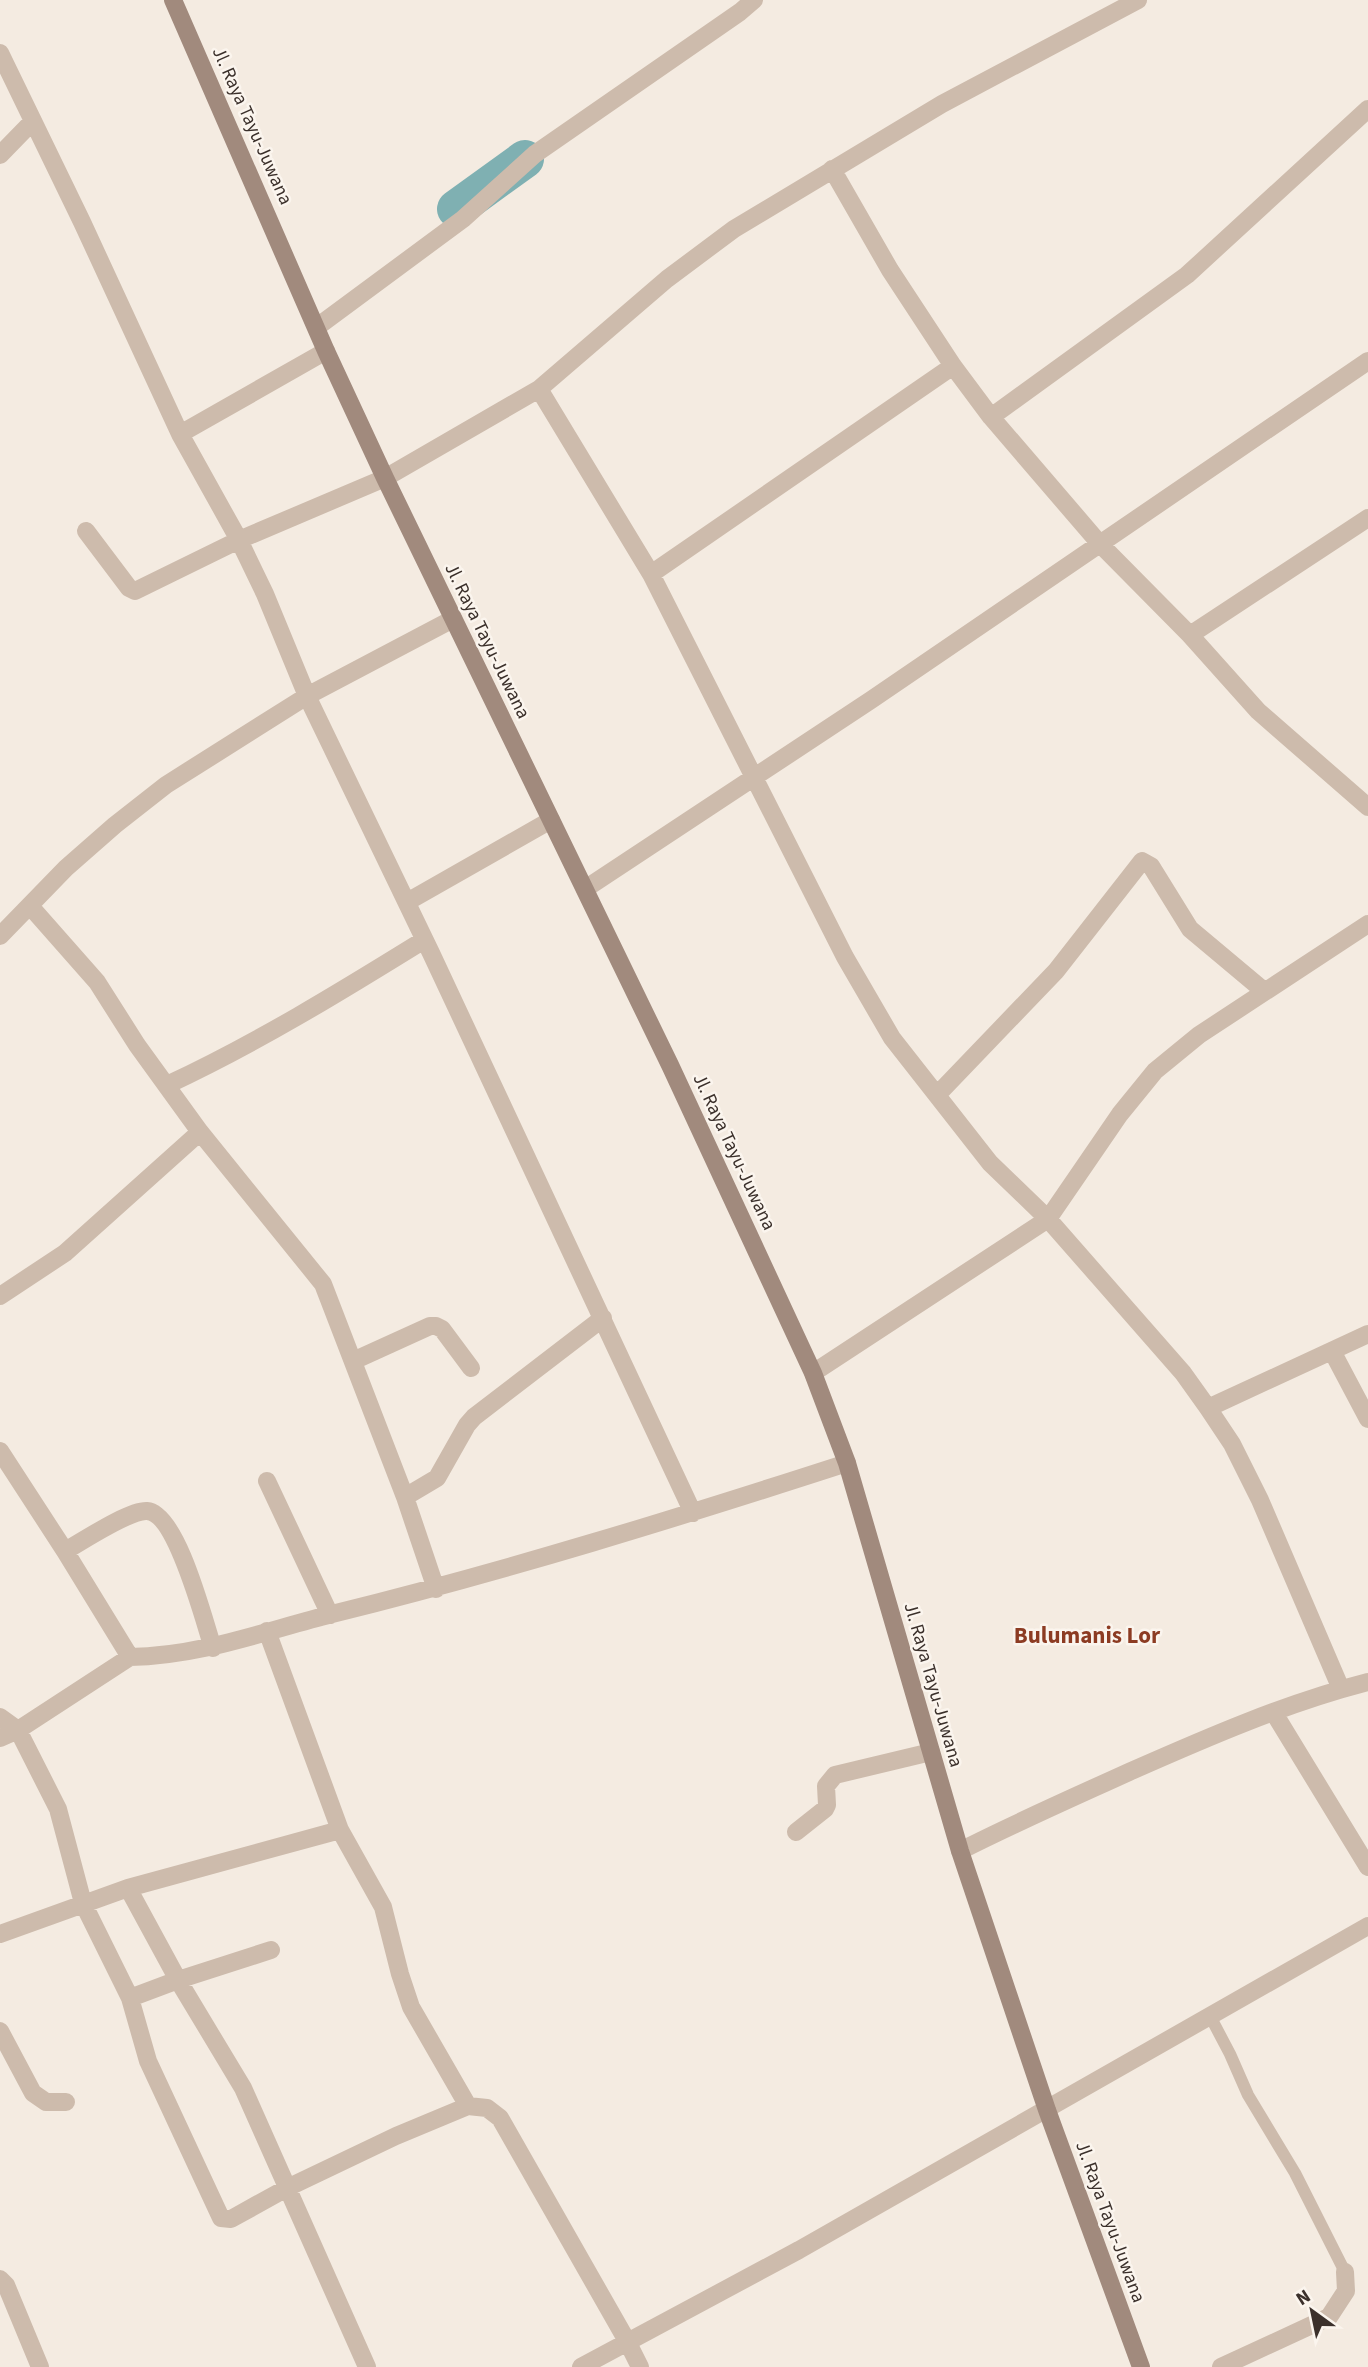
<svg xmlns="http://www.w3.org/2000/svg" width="1368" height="2367" font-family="'Source Sans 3',sans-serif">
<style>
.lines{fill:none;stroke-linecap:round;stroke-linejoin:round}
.river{stroke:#7fb0b2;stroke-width:38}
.service{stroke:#cdbbac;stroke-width:12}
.minor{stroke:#cdbbac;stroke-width:18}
.secondary{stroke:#a18a7d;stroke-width:18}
.labels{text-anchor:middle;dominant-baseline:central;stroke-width:5;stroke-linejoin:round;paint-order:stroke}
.street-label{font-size:19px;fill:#3b302b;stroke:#fbf5ee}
.quarter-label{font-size:23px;font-weight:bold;fill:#8c3b22;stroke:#fbf5ee}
</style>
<rect width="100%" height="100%" fill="#f4ebe1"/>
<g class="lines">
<path class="river" d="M 456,209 L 525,159"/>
<path class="service" d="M 1210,2016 L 1230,2054 L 1248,2095 L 1295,2173 L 1345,2272"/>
<path class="minor" d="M 0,53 L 82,222 L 180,434 L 239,540 L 265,594 L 307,696 L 431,953 L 693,1513
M 0,155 L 33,121
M 832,169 L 890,270 L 953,366 L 991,417 L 1100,544 L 1190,635 L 1258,711 L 1368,807
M 317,327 L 463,219 L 535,154 L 740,12 L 754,0
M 539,389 L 651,574 L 845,957 L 892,1038 L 990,1163 L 1048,1219 L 1183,1373 L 1208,1408 L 1232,1444 L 1260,1500 L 1341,1689
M 991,417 L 1187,275 L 1368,109
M 180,434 L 326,351
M 86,531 L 129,588 L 135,591 L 239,540 L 385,478 L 539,389 L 667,279 L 734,229 L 942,104 L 1138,0
M 651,574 L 953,366
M 1190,635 L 1368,518
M 585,889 L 871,700 L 1368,361
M 407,902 L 551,820
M 30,906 L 97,982 L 137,1045 L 200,1132 L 323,1284 L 405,1497 L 436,1589
M 0,936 L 66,868 L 115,825 L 166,785 L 307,696 L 453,619
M 167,1085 C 257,1043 340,992 424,940
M 937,1095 L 1056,971 L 1142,861 L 1151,866 L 1190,929 L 1264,991
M 0,1296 L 65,1253 L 200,1132
M 1332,1351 L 1368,1419
M 353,1361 L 430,1326 L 436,1326 L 442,1329 L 471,1368
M 813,1373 L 1048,1219 L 1120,1114 L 1155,1071 L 1199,1035 L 1368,924
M 1208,1408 L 1368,1334
M 0,1451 L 65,1551 L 130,1657 C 200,1656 265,1631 332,1614 C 506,1571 677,1518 847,1463
M 267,1481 L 330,1615
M 405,1497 L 437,1478 L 467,1425 L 474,1417 L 603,1318
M 65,1551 C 83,1541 129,1510 147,1511 C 177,1513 204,1621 213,1648
M 267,1631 L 340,1830 L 383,1907 L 400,1974 L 411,2007 L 468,2106
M 1274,1713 L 1368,1867
M 0,1717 L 18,1730 L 58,1809 L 83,1903 L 130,1998 L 148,2061 L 221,2218 L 231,2219 L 287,2188 L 396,2136 L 468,2106 L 487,2108 L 500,2118 L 627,2341 L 640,2367
M 0,1738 L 18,1730 L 130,1657
M 796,1832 L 825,1809 L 827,1805 L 826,1786 L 835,1775 L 931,1752
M 960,1851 C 1015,1823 1072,1798 1129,1772 C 1206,1738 1286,1703 1368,1682
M 128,1888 L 178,1980 L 243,2088 L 367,2367
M 0,1934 L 128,1888 L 340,1830
M 130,1998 L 178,1980 L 271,1950
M 0,2031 L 33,2093 L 46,2102 L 66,2102
M 0,2279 L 6,2285 L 40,2367
M 581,2367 L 799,2250 L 1368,1926
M 1221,2367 L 1329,2317 L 1346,2291 L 1345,2272"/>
<path class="secondary" d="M 173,0 L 326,351 L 385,478 L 670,1065 L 813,1373 L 847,1463 L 960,1851 L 1047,2110 L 1141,2367"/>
</g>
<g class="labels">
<g class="street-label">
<text transform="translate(252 126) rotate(66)">Jl. Raya Tayu-Juwana</text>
<text transform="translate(487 641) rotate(64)">Jl. Raya Tayu-Juwana</text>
<text transform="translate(734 1152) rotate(65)">Jl. Raya Tayu-Juwana</text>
<text transform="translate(933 1685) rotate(74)">Jl. Raya Tayu-Juwana</text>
<text transform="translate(1110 2222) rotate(70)">Jl. Raya Tayu-Juwana</text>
</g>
<g class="quarter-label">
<text x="1087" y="1635">Bulumanis Lor</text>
</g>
</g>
<g transform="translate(1312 2311) rotate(327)" stroke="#fbf5ee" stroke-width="5" paint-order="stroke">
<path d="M0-5L12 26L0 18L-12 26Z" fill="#3b302b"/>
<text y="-10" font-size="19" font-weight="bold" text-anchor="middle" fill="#3b302b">N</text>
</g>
</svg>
